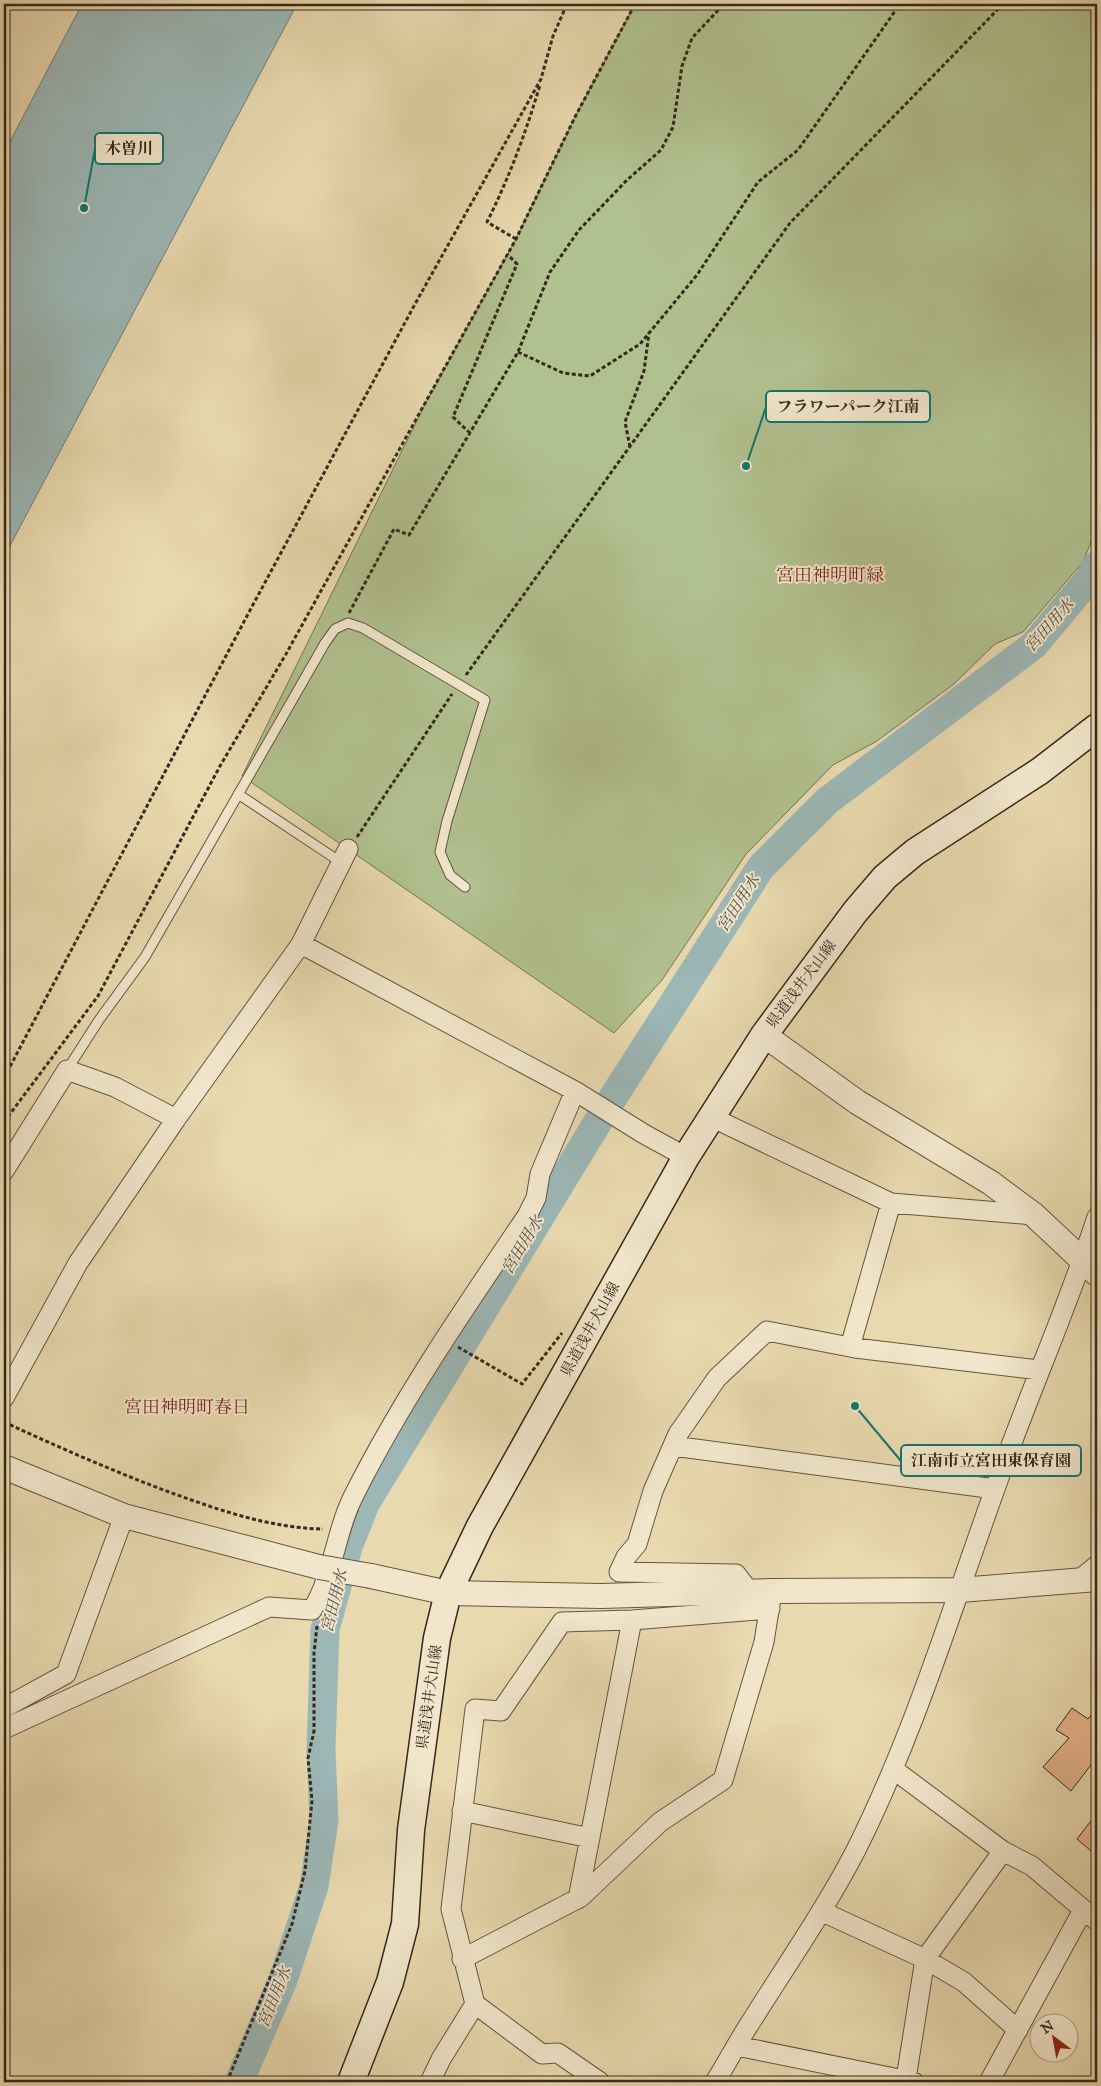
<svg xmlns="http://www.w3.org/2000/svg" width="1101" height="2086" font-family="'IM FELL Great Primer','Noto Serif JP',serif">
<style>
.green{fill:#b1c08f;stroke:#747456}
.water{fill:#9cb7b6;stroke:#737e78}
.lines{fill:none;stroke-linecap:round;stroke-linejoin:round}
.river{stroke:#9cb7b6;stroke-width:29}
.building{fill:#e4b489;stroke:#36291c}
.service-casing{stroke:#635541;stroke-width:11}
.minor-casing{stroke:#635541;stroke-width:21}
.tertiary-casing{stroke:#635541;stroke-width:26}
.secondary-casing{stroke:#36291c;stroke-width:29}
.path{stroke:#36291c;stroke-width:3;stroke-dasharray:4 2.5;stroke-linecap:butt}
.service{stroke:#f1e6cb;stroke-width:9}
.minor{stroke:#f1e6cb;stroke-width:19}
.tertiary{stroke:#f1e6cb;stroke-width:24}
.secondary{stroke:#f1e6cb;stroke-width:26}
.tertiary-bridge-casing{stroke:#635541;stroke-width:26;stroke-linecap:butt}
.tertiary-bridge{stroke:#f1e6cb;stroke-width:24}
.labels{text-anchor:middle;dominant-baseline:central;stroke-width:4;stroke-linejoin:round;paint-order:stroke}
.street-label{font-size:15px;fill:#36291c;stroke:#f1e6cb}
.water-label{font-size:16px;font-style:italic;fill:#504c42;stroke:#f1e6cb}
.quarter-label{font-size:18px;fill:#7a1f14;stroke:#f1e6cb}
.leader{fill:none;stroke:#0f766e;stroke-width:2}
.callout-dot{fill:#0f766e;stroke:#f1e6cb;stroke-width:2}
.callout{fill:#f1e6cb;stroke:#0f766e;stroke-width:2}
.callout-label{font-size:16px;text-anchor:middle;font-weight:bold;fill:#36291c}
</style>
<rect width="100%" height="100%" fill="#e9d9af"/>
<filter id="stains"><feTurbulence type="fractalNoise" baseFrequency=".004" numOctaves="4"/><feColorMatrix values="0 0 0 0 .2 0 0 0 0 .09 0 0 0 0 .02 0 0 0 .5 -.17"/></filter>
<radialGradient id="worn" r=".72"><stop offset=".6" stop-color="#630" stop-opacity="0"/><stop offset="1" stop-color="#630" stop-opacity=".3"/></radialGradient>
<path class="green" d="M 635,4 L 1097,4 L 1097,527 L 1083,562 L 1023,632 L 995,644 L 954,684 L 877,741 L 833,765 L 746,854 L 662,980 L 614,1033 L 242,776 L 424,406 L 516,239 L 575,117 Z"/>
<path class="water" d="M 82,4 L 297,4 L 4,557 L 4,153 Z"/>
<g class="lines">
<path class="river" d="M 239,2082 L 283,1980 L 314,1886 L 324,1821 L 321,1749 L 325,1629 L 348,1547 L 365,1504 L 610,1102 L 761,867 L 827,801 L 1034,645 L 1089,579 L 1097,565"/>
</g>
<path class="building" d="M 1097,1707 L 1097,1757 L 1071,1791 L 1043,1767 L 1069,1738 L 1056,1730 L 1072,1708 L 1088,1719 Z
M 1097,1813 L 1097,1856 L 1077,1839 Z"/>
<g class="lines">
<defs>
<path id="service" d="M 238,794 L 342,863
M 67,1070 L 99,1020 L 145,957 L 325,643 L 335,629 L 348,623 L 363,628 L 485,700 L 447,821 L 440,852 L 450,875 L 465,887"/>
<path id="minor" d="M 301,944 L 575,1091 L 644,1134 L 686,1157
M 711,1117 L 891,1203 L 1034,1215
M 4,1171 L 67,1070 L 115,1087 L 176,1119
M 850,1347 L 891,1203
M 4,1398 L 78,1263 L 176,1119 L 301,944 L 348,849
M 673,1446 L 995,1489
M 1080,1579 L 1097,1565
M 750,1592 L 736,1574 L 619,1572 L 626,1557 L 637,1544 L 653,1491 L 678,1434 L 717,1378 L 767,1331 L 855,1348 L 1039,1370
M 4,1708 L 66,1674 L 124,1516
M 4,1729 L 269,1607 L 312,1610 C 334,1575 335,1531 355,1493 C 404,1396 466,1306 527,1216 L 536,1198 L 540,1174 L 575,1091
M 893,1769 L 1003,1851 L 1032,1866 L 1097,1921
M 462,1811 L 590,1838
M 578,1899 L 632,1620
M 823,1912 L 925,1959 L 964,1982 L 1018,2030
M 462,1959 L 581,1897 L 660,1822 L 723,1780 L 764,1642 L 771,1598
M 737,2046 L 914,2082
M 906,2079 L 925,1959 L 1003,1851
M 430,2082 L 441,2059 L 475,2004
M 600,2082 L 558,2053 L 542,2054 L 475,2004 L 451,1909 L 475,1709 L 501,1711 L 562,1622 L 632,1620 L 770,1609
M 715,2082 C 728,2061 740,2038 754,2017 C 789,1961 826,1908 856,1850 C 914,1734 951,1611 995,1489 C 1027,1398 1067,1309 1097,1217
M 989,2082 L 1083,1910"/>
<path id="tertiary" d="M 764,1035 L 857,1102 L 991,1183 L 1034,1215 L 1097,1274
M 4,1467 L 124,1516 L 319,1567
M 371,1576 L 448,1593 L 601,1596 L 774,1591 L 960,1590 L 1097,1579"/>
<path id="secondary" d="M 351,2082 L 390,1982 L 405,1924 L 411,1830 L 437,1638 L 448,1593 L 480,1526 L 686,1157 L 764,1035 L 855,912 L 885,877 L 915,852 L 1040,771 L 1097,727"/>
</defs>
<use href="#service" class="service-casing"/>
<use href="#minor" class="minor-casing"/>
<use href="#tertiary" class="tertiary-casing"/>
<use href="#secondary" class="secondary-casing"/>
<path class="path" d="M 516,239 L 487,222 C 509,178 526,132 540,85
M 518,352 L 563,373 L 590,376 L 640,344 L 697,275 L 758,182 L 798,150 L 900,4
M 470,433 L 453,417 L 517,264 L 507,254
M 630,447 L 625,422 L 644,371 L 649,333
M 349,613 L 394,529 L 409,535 L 518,352 L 550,272 L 579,230 L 627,180 L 661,150 L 673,127 L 682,66 L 692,38 L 724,4
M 466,675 L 790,223 L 1003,4
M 357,837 L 452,694
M 4,1078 L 248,614 L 415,304 L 541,79 L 553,36 L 567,4
M 4,1122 L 98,996 L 220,766 L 286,654 L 516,239 L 575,117 L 635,4
M 458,1347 L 522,1384 L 562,1333
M 4,1422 C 58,1447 113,1471 169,1492 C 219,1510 270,1528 323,1529
M 227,2082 L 292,1924 L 305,1871 L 312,1801 L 308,1758 L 314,1731 L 314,1653 L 317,1626"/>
<use href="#service" class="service"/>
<use href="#minor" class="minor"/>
<use href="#tertiary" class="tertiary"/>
<use href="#secondary" class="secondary"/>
<defs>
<path id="tertiary-bridge" d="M 319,1567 L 371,1576"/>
</defs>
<use href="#tertiary-bridge" class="tertiary-bridge-casing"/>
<use href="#tertiary-bridge" class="tertiary-bridge"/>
</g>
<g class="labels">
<g class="street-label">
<text transform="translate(801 984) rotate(-53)">県道浅井犬山線</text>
<text transform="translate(590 1329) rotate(-61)">県道浅井犬山線</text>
<text transform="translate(429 1697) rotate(-82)">県道浅井犬山線</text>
</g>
<g class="water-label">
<text transform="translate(1049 625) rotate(-48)">宮田用水</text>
<text transform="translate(738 903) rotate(-57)">宮田用水</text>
<text transform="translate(522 1245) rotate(-59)">宮田用水</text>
<text transform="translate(334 1601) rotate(-76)">宮田用水</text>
<text transform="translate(274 1997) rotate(-68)">宮田用水</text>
</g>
<g class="quarter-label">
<text x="830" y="575">宮田神明町緑</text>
<text x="187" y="1407">宮田神明町春日</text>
</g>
</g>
<path class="leader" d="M84 208L95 149M746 466L766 407M855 1406L901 1461"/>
<g class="callout-dot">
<circle cx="84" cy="208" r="5"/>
<circle cx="746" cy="466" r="5"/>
<circle cx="855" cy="1406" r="5"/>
</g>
<g class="callout">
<rect x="95" y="133" width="68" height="31" rx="5"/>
<rect x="766" y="391" width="164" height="31" rx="5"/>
<rect x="901" y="1445" width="180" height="31" rx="5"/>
</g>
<g class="callout-label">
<text x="129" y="154">木曽川</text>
<text x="848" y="412">フラワーパーク江南</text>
<text x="991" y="1466">江南市立宮田東保育園</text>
</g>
<rect width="1101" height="2086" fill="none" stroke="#e9d9af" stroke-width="20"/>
<rect x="5" y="5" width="1091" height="2076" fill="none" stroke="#36291c" stroke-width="2.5"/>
<rect x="10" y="10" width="1081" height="2066" fill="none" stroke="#36291c"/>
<g transform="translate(1054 2038) rotate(328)"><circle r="24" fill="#f1e6cb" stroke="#a69a85"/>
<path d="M0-4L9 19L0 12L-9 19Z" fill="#8f2418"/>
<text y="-8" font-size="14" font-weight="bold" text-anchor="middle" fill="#36291c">N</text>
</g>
<rect width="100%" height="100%" filter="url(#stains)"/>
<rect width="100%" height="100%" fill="url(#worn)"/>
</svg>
